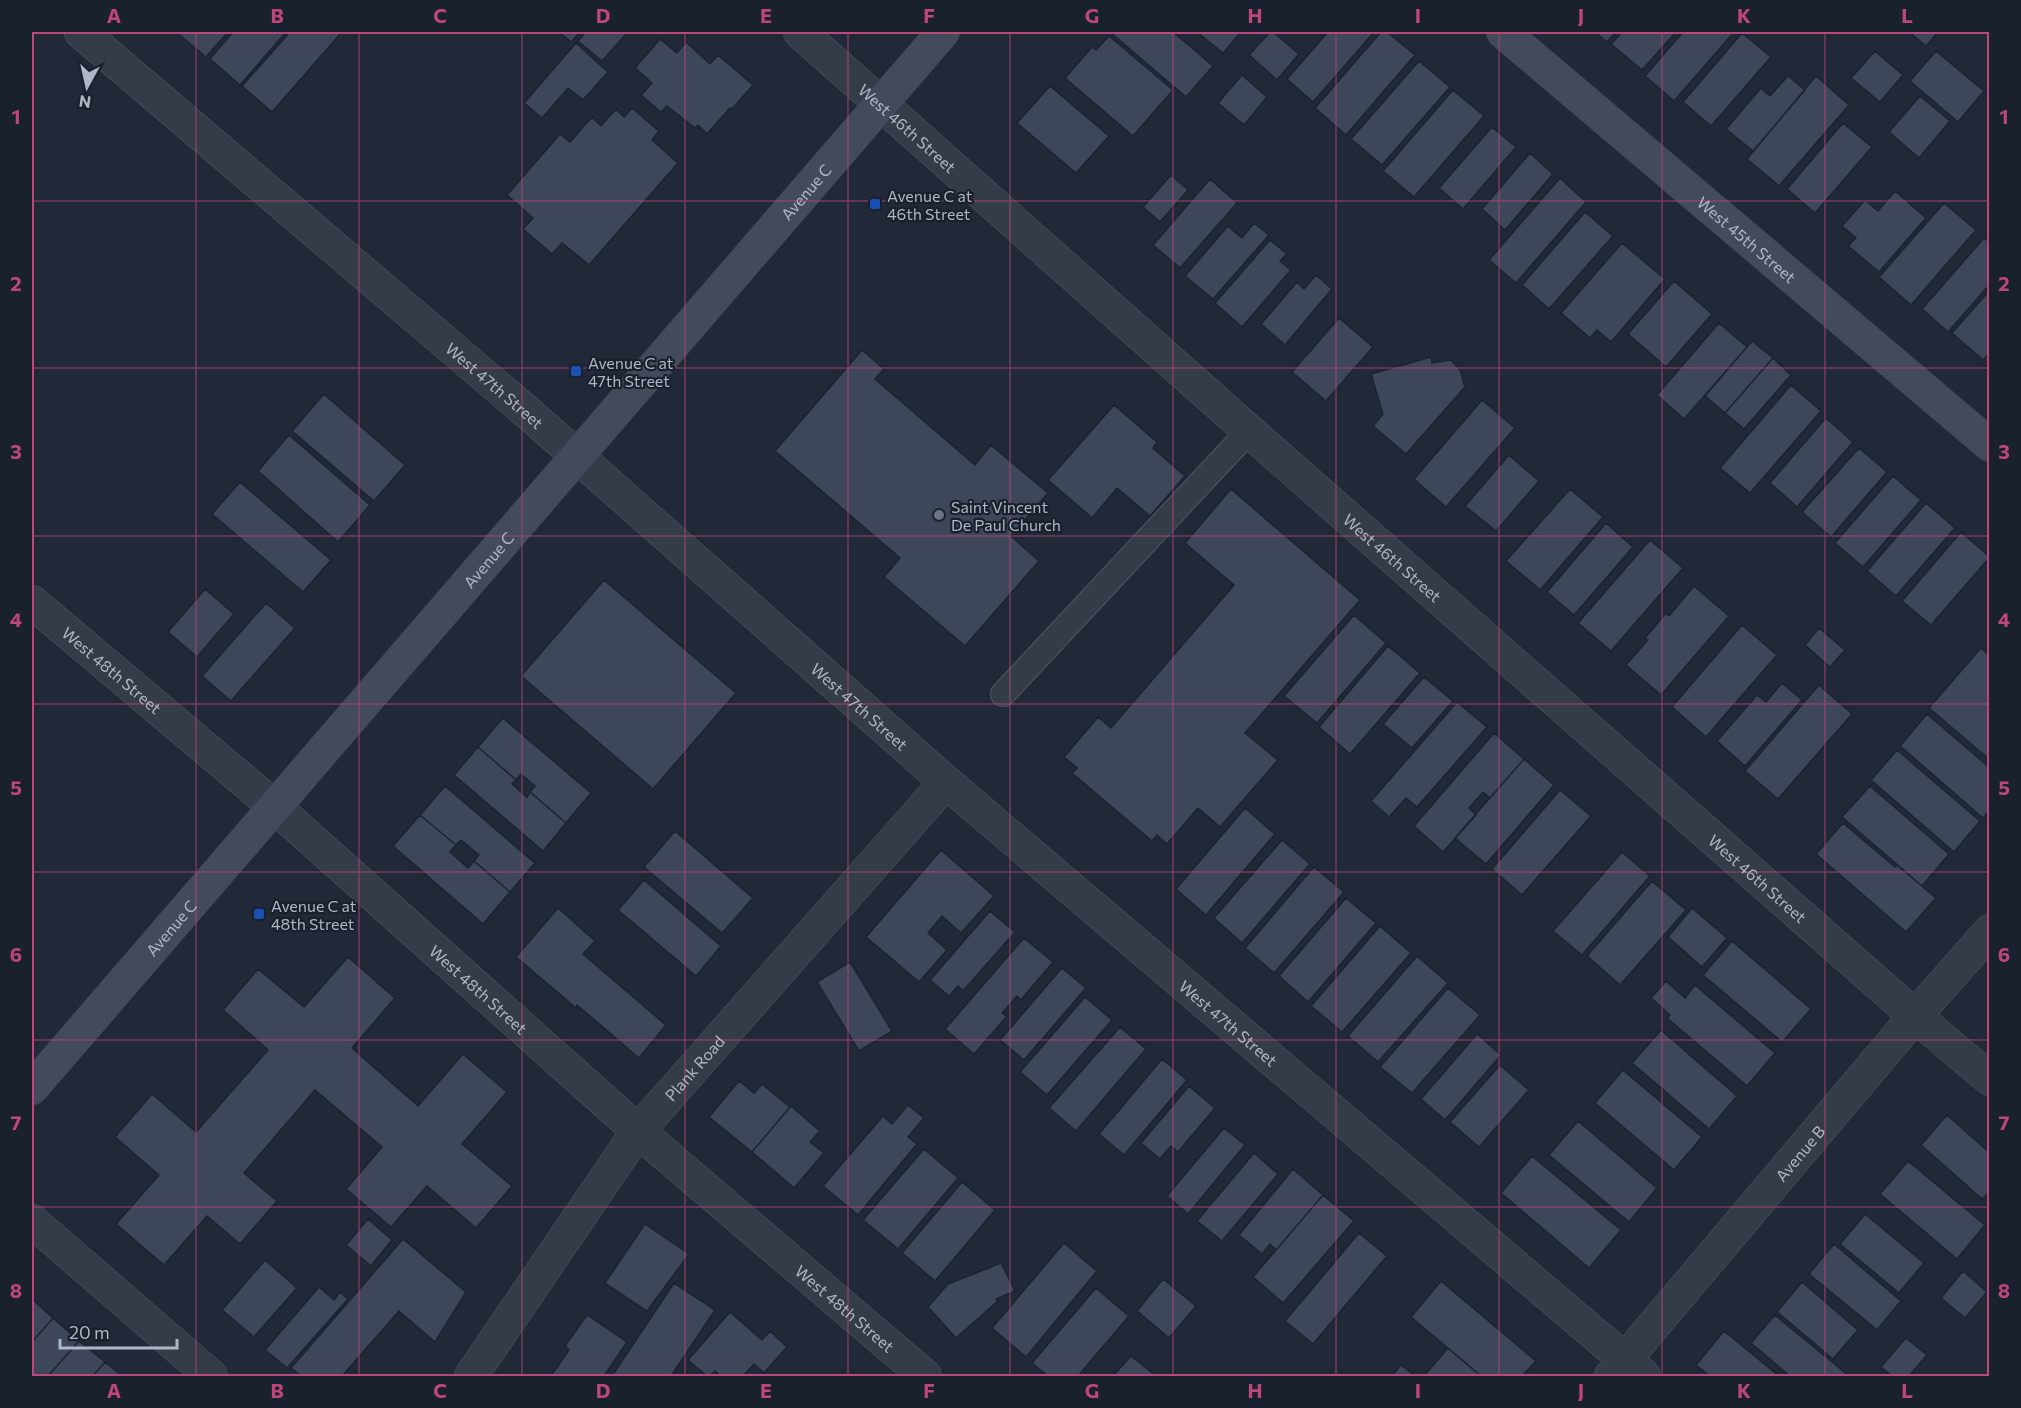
<svg xmlns="http://www.w3.org/2000/svg" width="2021" height="1408" font-family="Commissioner,sans-serif">
<style>
.building{fill:#3e4759;stroke:#1c2330;stroke-width:1.5}
.lines{fill:none;stroke-linecap:round;stroke-linejoin:round}
.lane-casing{stroke:#505664;stroke-width:26}
.street-casing{stroke:#505664;stroke-width:34}
.secondary-casing{stroke:#3e4552;stroke-width:34}
.lane{stroke:#353c49;stroke-width:24}
.street{stroke:#353c49;stroke-width:33}
.secondary{stroke:#434a5c;stroke-width:33}
.grid{fill:none;stroke:#bd477b;stroke-width:1.5;stroke-opacity:0.55}
.transit-dot{fill:#1a4fb4;stroke:#1a212e;stroke-width:2}
.worship-dot{fill:#6b7280;stroke:#1a212e;stroke-width:2}
.labels{text-anchor:middle;dominant-baseline:central;stroke-width:4.5;stroke-linejoin:round;paint-order:stroke}
.street-label{font-size:16px;fill:#b0b6c5;stroke:#1a212e}
.poi-label{font-size:16px;fill:#b0b6c5;stroke:#1a212e;text-anchor:start}
.neatline{fill:none;stroke:#bd477b;stroke-width:2}
.grid-label{font-size:20px;text-anchor:middle;font-weight:bold;fill:#bd477b}
</style>
<rect width="100%" height="100%" fill="#212939"/>
<path class="building" d="M 176,32 L 228,32 L 206,57 Z
M 233,32 L 286,32 L 240,85 L 210,59 Z
M 290,32 L 341,33 L 272,112 L 242,86 Z
M 559,32 L 580,32 L 571,42 Z
M 586,32 L 625,32 L 627,33 L 602,61 L 578,41 Z
M 1110,32 L 1173,32 L 1213,66 L 1186,97 Z
M 1197,32 L 1241,32 L 1223,53 Z
M 1270,32 L 1273,32 L 1299,54 L 1277,80 L 1249,55 Z
M 1328,32 L 1374,32 L 1313,102 L 1287,79 Z
M 1381,32 L 1387,32 L 1415,55 L 1346,135 L 1315,108 Z
M 1595,32 L 1616,32 L 1607,42 Z
M 1622,32 L 1676,32 L 1642,70 L 1611,44 Z
M 1683,32 L 1734,32 L 1674,101 L 1645,76 Z
M 1909,32 L 1938,32 L 1926,46 Z
M 1742,33 L 1771,57 L 1711,126 L 1683,102 Z
M 1109,36 L 1173,90 L 1133,136 L 1065,78 L 1092,47 L 1096,50 Z
M 660,39 L 677,53 L 686,42 L 710,64 L 718,55 L 753,85 L 732,109 L 730,108 L 707,134 L 698,125 L 695,128 L 667,106 L 661,112 L 641,95 L 652,83 L 635,68 Z
M 576,43 L 608,72 L 583,100 L 568,88 L 542,118 L 524,103 Z
M 1875,51 L 1903,75 L 1880,102 L 1851,78 Z
M 1936,51 L 1984,91 L 1958,122 L 1910,81 Z
M 1419,61 L 1450,87 L 1382,165 L 1351,139 Z
M 1242,75 L 1267,97 L 1244,125 L 1218,103 Z
M 1788,76 L 1805,90 L 1753,151 L 1726,129 L 1761,88 L 1770,96 Z
M 1816,76 L 1849,105 L 1779,186 L 1747,159 Z
M 1050,86 L 1109,136 L 1076,173 L 1017,123 Z
M 1453,90 L 1484,116 L 1414,197 L 1383,171 Z
M 1920,96 L 1950,121 L 1919,158 L 1889,132 Z
M 632,108 L 659,131 L 652,140 L 678,163 L 589,265 L 562,243 L 552,254 L 523,229 L 533,218 L 507,195 L 560,134 L 570,142 L 592,117 L 601,126 L 616,109 L 624,117 Z
M 1843,123 L 1872,147 L 1815,213 L 1787,189 Z
M 1492,127 L 1516,147 L 1463,209 L 1439,188 Z
M 1530,153 L 1553,174 L 1505,230 L 1482,209 Z
M 1171,175 L 1188,190 L 1160,222 L 1143,207 Z
M 1560,178 L 1586,202 L 1516,283 L 1489,260 Z
M 1210,179 L 1237,203 L 1180,268 L 1153,245 Z
M 1895,191 L 1926,218 L 1879,272 L 1848,246 L 1856,238 L 1842,226 L 1865,200 L 1878,211 Z
M 1944,203 L 1976,230 L 1911,305 L 1879,277 Z
M 1585,212 L 1613,236 L 1549,309 L 1522,285 Z
M 1254,223 L 1269,235 L 1213,299 L 1185,276 L 1228,226 L 1242,238 Z
M 1984,238 L 1990,243 L 1990,284 L 1948,332 L 1922,309 Z
M 1270,240 L 1287,254 L 1280,261 L 1291,270 L 1242,327 L 1215,303 Z
M 1622,243 L 1665,279 L 1611,342 L 1597,330 L 1590,338 L 1561,313 Z
M 1316,275 L 1332,289 L 1285,345 L 1261,324 L 1297,282 L 1304,289 Z
M 1674,281 L 1712,314 L 1666,367 L 1628,334 Z
M 1990,290 L 1990,353 L 1983,360 L 1952,333 Z
M 1339,318 L 1373,347 L 1326,401 L 1292,372 Z
M 1719,323 L 1747,347 L 1684,419 L 1657,395 Z
M 1752,341 L 1773,358 L 1725,413 L 1705,396 Z
M 862,350 L 884,369 L 875,379 L 975,465 L 991,445 L 1048,493 L 1011,536 L 1039,561 L 965,646 L 884,577 L 900,558 L 775,451 Z
M 1431,357 L 1432,363 L 1451,360 L 1460,370 L 1465,387 L 1406,454 L 1373,426 L 1383,414 L 1371,374 Z
M 1773,358 L 1791,375 L 1744,429 L 1725,413 Z
M 1791,385 L 1821,411 L 1750,493 L 1720,468 Z
M 324,394 L 405,465 L 374,501 L 292,431 Z
M 1482,400 L 1515,428 L 1446,507 L 1414,479 Z
M 1114,405 L 1157,442 L 1153,448 L 1185,476 L 1150,516 L 1117,488 L 1092,518 L 1048,480 Z
M 1826,418 L 1853,442 L 1797,507 L 1770,483 Z
M 289,435 L 370,505 L 338,542 L 258,471 Z
M 1859,448 L 1887,472 L 1831,537 L 1802,512 Z
M 1509,455 L 1539,481 L 1496,531 L 1465,506 Z
M 1893,476 L 1921,500 L 1863,567 L 1835,543 Z
M 240,482 L 331,560 L 303,592 L 212,514 Z
M 1231,489 L 1360,600 L 1245,733 L 1278,760 L 1220,827 L 1198,808 L 1167,844 L 1157,835 L 1152,841 L 1072,773 L 1077,768 L 1064,757 L 1098,717 L 1111,728 L 1234,585 L 1185,543 Z
M 1570,489 L 1603,517 L 1540,590 L 1506,561 Z
M 1926,503 L 1955,528 L 1896,596 L 1867,571 Z
M 1606,523 L 1633,547 L 1574,615 L 1547,592 Z
M 1961,532 L 1990,557 L 1931,625 L 1902,601 Z
M 1650,540 L 1683,568 L 1611,651 L 1578,623 Z
M 604,580 L 736,693 L 653,789 L 521,676 Z
M 1694,586 L 1729,616 L 1661,695 L 1626,665 L 1648,640 L 1645,638 L 1666,613 L 1669,616 Z
M 205,589 L 234,614 L 197,657 L 168,632 Z
M 266,603 L 295,628 L 231,701 L 202,676 Z
M 1354,615 L 1386,643 L 1317,723 L 1284,696 Z
M 1742,625 L 1777,655 L 1706,737 L 1672,707 Z
M 1819,628 L 1845,650 L 1830,667 L 1805,645 Z
M 1388,646 L 1420,673 L 1350,754 L 1319,727 Z
M 1981,648 L 1990,656 L 1990,760 L 1929,708 Z
M 1424,677 L 1453,701 L 1412,748 L 1383,724 Z
M 1782,683 L 1802,700 L 1745,766 L 1717,741 L 1757,695 L 1766,702 Z
M 1819,685 L 1852,714 L 1778,799 L 1745,771 Z
M 1457,702 L 1487,727 L 1417,807 L 1406,798 L 1389,817 L 1371,801 Z
M 1927,714 L 1990,768 L 1990,810 L 1983,818 L 1900,746 Z
M 503,718 L 591,793 L 566,823 L 530,792 L 535,786 L 521,774 L 516,780 L 478,747 Z
M 1494,733 L 1524,759 L 1490,798 L 1483,792 L 1469,808 L 1476,815 L 1443,852 L 1414,826 Z
M 478,747 L 516,780 L 512,784 L 527,797 L 530,792 L 566,823 L 543,851 L 454,775 Z
M 1897,750 L 1980,821 L 1954,852 L 1871,780 Z
M 1524,759 L 1554,785 L 1486,864 L 1455,838 Z
M 445,786 L 535,863 L 510,892 L 474,861 L 479,855 L 461,840 L 456,845 L 420,815 Z
M 1870,786 L 1949,854 L 1922,886 L 1842,817 Z
M 1560,790 L 1591,816 L 1522,895 L 1492,869 Z
M 1245,808 L 1275,834 L 1206,915 L 1176,889 Z
M 420,815 L 456,845 L 450,852 L 468,868 L 474,861 L 510,892 L 483,924 L 393,846 Z
M 1843,823 L 1895,867 L 1897,865 L 1936,898 L 1906,932 L 1816,854 Z
M 675,831 L 753,898 L 722,933 L 644,867 Z
M 1282,840 L 1310,864 L 1242,943 L 1214,918 Z
M 941,850 L 994,896 L 961,933 L 942,916 L 928,933 L 947,950 L 919,982 L 866,937 Z
M 1622,852 L 1650,876 L 1582,955 L 1553,931 Z
M 1314,867 L 1344,892 L 1274,973 L 1245,948 Z
M 644,880 L 721,946 L 696,976 L 618,910 Z
M 1652,881 L 1686,910 L 1620,985 L 1587,956 Z
M 1346,898 L 1376,923 L 1308,1002 L 1279,976 Z
M 558,908 L 595,941 L 583,954 L 666,1025 L 639,1058 L 577,1005 L 576,1008 L 516,957 Z
M 1692,908 L 1727,938 L 1702,967 L 1668,937 Z
M 990,911 L 1015,932 L 963,991 L 958,986 L 949,996 L 930,980 Z
M 1380,926 L 1411,953 L 1342,1032 L 1311,1006 Z
M 1024,938 L 1053,962 L 1021,1000 L 1017,996 L 1002,1013 L 1007,1016 L 974,1054 L 945,1029 Z
M 1732,941 L 1811,1009 L 1782,1042 L 1703,975 Z
M 1417,956 L 1448,983 L 1378,1062 L 1348,1036 Z
M 348,957 L 395,998 L 352,1048 L 418,1106 L 463,1054 L 507,1092 L 462,1144 L 512,1186 L 476,1228 L 427,1186 L 391,1227 L 346,1189 L 382,1147 L 315,1090 L 244,1173 L 277,1201 L 240,1244 L 207,1216 L 164,1265 L 116,1224 L 159,1175 L 115,1137 L 152,1094 L 196,1132 L 268,1050 L 223,1010 L 258,969 L 304,1007 Z
M 850,962 L 892,1031 L 859,1051 L 817,982 Z
M 1062,968 L 1086,988 L 1024,1060 L 1000,1040 Z
M 1666,981 L 1685,998 L 1695,985 L 1775,1053 L 1747,1086 L 1667,1018 L 1670,1015 L 1651,998 Z
M 1448,988 L 1480,1015 L 1412,1093 L 1380,1067 Z
M 1085,997 L 1112,1020 L 1047,1095 L 1020,1072 Z
M 1120,1027 L 1146,1049 L 1076,1131 L 1049,1108 Z
M 1661,1030 L 1737,1096 L 1709,1129 L 1632,1063 Z
M 1477,1034 L 1501,1055 L 1445,1120 L 1421,1099 Z
M 1162,1059 L 1187,1080 L 1124,1155 L 1099,1134 Z
M 1500,1065 L 1529,1090 L 1479,1147 L 1450,1122 Z
M 1623,1070 L 1702,1137 L 1674,1170 L 1595,1103 Z
M 739,1081 L 754,1093 L 762,1084 L 790,1107 L 752,1152 L 709,1117 Z
M 1189,1086 L 1215,1108 L 1178,1152 L 1171,1146 L 1160,1159 L 1141,1143 Z
M 908,1105 L 924,1118 L 908,1137 L 917,1144 L 858,1215 L 823,1186 L 883,1116 L 892,1124 Z
M 791,1106 L 820,1131 L 810,1142 L 824,1153 L 794,1188 L 752,1152 Z
M 1947,1115 L 1990,1153 L 1990,1191 L 1982,1199 L 1921,1145 Z
M 1578,1121 L 1657,1188 L 1629,1222 L 1549,1155 Z
M 1224,1128 L 1245,1145 L 1188,1214 L 1167,1196 Z
M 924,1149 L 958,1178 L 898,1249 L 863,1220 Z
M 1254,1153 L 1278,1174 L 1222,1241 L 1197,1221 Z
M 1532,1156 L 1621,1230 L 1589,1268 L 1501,1193 Z
M 1908,1161 L 1985,1225 L 1957,1259 L 1880,1194 Z
M 1293,1169 L 1323,1195 L 1276,1250 L 1270,1244 L 1262,1254 L 1239,1235 Z
M 962,1182 L 995,1210 L 935,1281 L 902,1253 Z
M 1323,1195 L 1354,1221 L 1283,1303 L 1253,1277 Z
M 1865,1214 L 1924,1263 L 1899,1293 L 1840,1244 Z
M 368,1219 L 392,1240 L 371,1266 L 346,1245 Z
M 645,1224 L 689,1254 L 647,1311 L 605,1283 Z
M 1359,1233 L 1387,1256 L 1313,1344 L 1285,1321 Z
M 403,1239 L 466,1292 L 435,1342 L 399,1311 L 342,1376 L 301,1376 L 291,1368 Z
M 1064,1243 L 1097,1271 L 1026,1357 L 992,1328 Z
M 1834,1244 L 1901,1301 L 1877,1330 L 1809,1274 Z
M 265,1260 L 297,1288 L 254,1337 L 222,1310 Z
M 1001,1263 L 1015,1291 L 996,1299 L 998,1301 L 956,1338 L 928,1307 L 948,1284 Z
M 1963,1271 L 1987,1292 L 1965,1318 L 1941,1298 Z
M 1163,1279 L 1196,1306 L 1169,1338 L 1137,1311 Z
M 1441,1281 L 1536,1361 L 1522,1376 L 1481,1376 L 1411,1317 Z
M 1802,1282 L 1858,1330 L 1833,1359 L 1777,1312 Z
M 674,1283 L 715,1310 L 671,1376 L 612,1376 Z
M 319,1287 L 334,1300 L 340,1292 L 348,1299 L 287,1368 L 265,1350 Z
M 1096,1288 L 1129,1316 L 1078,1376 L 1048,1376 L 1032,1363 Z
M 32,1299 L 53,1318 L 32,1342 Z
M 730,1312 L 762,1340 L 770,1331 L 787,1347 L 764,1373 L 754,1364 L 743,1376 L 721,1376 L 715,1371 L 710,1376 L 707,1376 L 688,1360 Z
M 587,1315 L 627,1342 L 604,1376 L 551,1376 L 569,1350 L 565,1346 Z
M 1775,1315 L 1849,1376 L 1790,1376 L 1751,1343 Z
M 53,1318 L 79,1341 L 48,1376 L 32,1376 L 32,1342 Z
M 1724,1331 L 1779,1376 L 1710,1376 L 1696,1365 Z
M 1906,1338 L 1927,1355 L 1909,1376 L 1892,1376 L 1881,1367 Z
M 79,1341 L 105,1362 L 93,1376 L 48,1376 Z
M 1448,1348 L 1481,1376 L 1424,1376 Z
M 1131,1356 L 1156,1376 L 1113,1376 Z
M 105,1362 L 122,1376 L 93,1376 Z
M 1401,1365 L 1415,1376 L 1392,1376 Z"/>
<g class="lines">
<defs>
<path id="lane" d="M 1003,694 L 1249,431"/>
<g id="street">
<path id="s1" d="M 81,32 L 527,412 L 946,782 L 1644,1376"/>
<path id="s2" d="M 800,32 L 1249,431 L 1915,1016 L 1990,1079"/>
<path id="s3" d="M 32,602 L 275,807 L 638,1131 L 925,1376"/>
<path d="M 32,1221 L 211,1376"/>
<path id="s4" d="M 471,1376 L 638,1131 L 946,782"/>
<path id="s5" d="M 1611,1376 L 1915,1016 L 1990,931"/>
</g>
<g id="secondary">
<path id="s6" d="M 1503,32 L 1990,445"/>
<path id="s7" d="M 32,1088 L 943,32"/>
</g>
</defs>
<use href="#lane" class="lane-casing"/>
<use href="#street" class="street-casing"/>
<use href="#secondary" class="secondary-casing"/>
<use href="#lane" class="lane"/>
<use href="#street" class="street"/>
<use href="#secondary" class="secondary"/>
</g>
<path class="grid" d="M 196,32 L 196,1376M 359,32 L 359,1376M 522,32 L 522,1376M 685,32 L 685,1376M 848,32 L 848,1376M 1010,32 L 1010,1376M 1173,32 L 1173,1376M 1336,32 L 1336,1376M 1499,32 L 1499,1376M 1662,32 L 1662,1376M 1825,32 L 1825,1376M 32,201 L 1990,201M 32,368 L 1990,368M 32,536 L 1990,536M 32,704 L 1990,704M 32,872 L 1990,872M 32,1040 L 1990,1040M 32,1207 L 1990,1207"/>
<g class="transit-dot">
<rect x="869" y="198" width="12" height="12" rx="3"/>
<rect x="570" y="365" width="12" height="12" rx="3"/>
<rect x="253" y="908" width="12" height="12" rx="3"/>
</g>
<circle class="worship-dot" cx="939" cy="515" r="6"/>
<g class="labels">
<g class="street-label">
<text stroke="none"><textPath href="#s2" startOffset="144">West 46th Street</textPath></text>
<text stroke="none"><textPath href="#s7" startOffset="1184">Avenue C</textPath></text>
<text stroke="none"><textPath href="#s6" startOffset="320">West 45th Street</textPath></text>
<text stroke="none"><textPath href="#s1" startOffset="544">West 47th Street</textPath></text>
<text stroke="none"><textPath href="#s2" startOffset="792">West 46th Street</textPath></text>
<text stroke="none"><textPath href="#s7" startOffset="698">Avenue C</textPath></text>
<text stroke="none"><textPath href="#s3" startOffset="105">West 48th Street</textPath></text>
<text stroke="none"><textPath href="#s1" startOffset="1030">West 47th Street</textPath></text>
<text stroke="none"><textPath href="#s2" startOffset="1278">West 46th Street</textPath></text>
<text stroke="none"><textPath href="#s7" startOffset="212">Avenue C</textPath></text>
<text stroke="none"><textPath href="#s3" startOffset="591">West 48th Street</textPath></text>
<text stroke="none"><textPath href="#s1" startOffset="1516">West 47th Street</textPath></text>
<text stroke="none"><textPath href="#s4" startOffset="381">Plank Road</textPath></text>
<text stroke="none"><textPath href="#s5" startOffset="292">Avenue B</textPath></text>
<text stroke="none"><textPath href="#s3" startOffset="1077">West 48th Street</textPath></text>
</g>
<g class="poi-label">
<text x="887" y="195">Avenue C at<tspan x="887" dy="18">46th Street</tspan></text>
<text x="588" y="362">Avenue C at<tspan x="588" dy="18">47th Street</tspan></text>
<text x="951" y="506">Saint Vincent<tspan x="951" dy="18">De Paul Church</tspan></text>
<text x="271" y="905">Avenue C at<tspan x="271" dy="18">48th Street</tspan></text>
</g>
</g>
<rect width="2021" height="1408" fill="none" stroke="#1a212e" stroke-width="66"/>
<g transform="translate(87 87) rotate(188)" stroke="#1a212e" stroke-width="4.5" paint-order="stroke">
<path d="M0-4.5L10 22L0 15L-10 22Z" fill="#b0b6c5"/>
<text y="-9" font-size="16" font-weight="bold" text-anchor="middle" fill="#b0b6c5">N</text>
</g>
<path d="M60 1339v9h117v-9" fill="none" stroke="#b0b6c5" stroke-width="3"/>
<text x="69" y="1339" font-size="18" fill="#b0b6c5" stroke="#1a212e" stroke-width="4.5" paint-order="stroke">20 m</text>
<rect x="33" y="33" width="1955" height="1342" class="neatline"/>
<g class="grid-label">
<text x="114" y="23">A</text>
<text x="277" y="23">B</text>
<text x="440" y="23">C</text>
<text x="603" y="23">D</text>
<text x="766" y="23">E</text>
<text x="929" y="23">F</text>
<text x="1092" y="23">G</text>
<text x="1255" y="23">H</text>
<text x="1418" y="23">I</text>
<text x="1581" y="23">J</text>
<text x="1744" y="23">K</text>
<text x="1907" y="23">L</text>
<text x="16" y="124">1</text>
<text x="2004" y="124">1</text>
<text x="16" y="291">2</text>
<text x="2004" y="291">2</text>
<text x="16" y="459">3</text>
<text x="2004" y="459">3</text>
<text x="16" y="627">4</text>
<text x="2004" y="627">4</text>
<text x="16" y="795">5</text>
<text x="2004" y="795">5</text>
<text x="16" y="962">6</text>
<text x="2004" y="962">6</text>
<text x="16" y="1130">7</text>
<text x="2004" y="1130">7</text>
<text x="16" y="1298">8</text>
<text x="2004" y="1298">8</text>
<text x="114" y="1398">A</text>
<text x="277" y="1398">B</text>
<text x="440" y="1398">C</text>
<text x="603" y="1398">D</text>
<text x="766" y="1398">E</text>
<text x="929" y="1398">F</text>
<text x="1092" y="1398">G</text>
<text x="1255" y="1398">H</text>
<text x="1418" y="1398">I</text>
<text x="1581" y="1398">J</text>
<text x="1744" y="1398">K</text>
<text x="1907" y="1398">L</text>
</g>
</svg>
